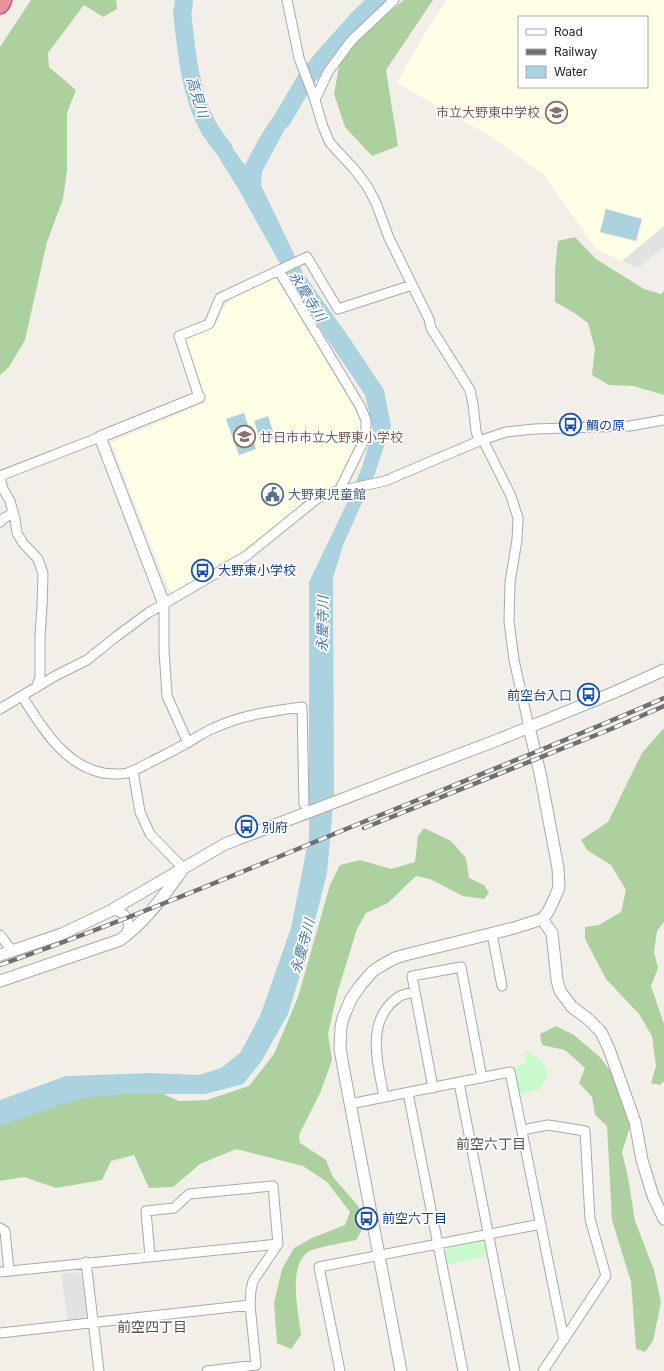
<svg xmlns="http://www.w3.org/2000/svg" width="664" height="1371" font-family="Inter,'Noto Sans JP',sans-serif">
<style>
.education{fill:#ffffe5;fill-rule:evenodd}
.forest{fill:#add19e}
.park{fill:#c8facc}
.parking{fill:#e2e2e2}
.water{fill:#aad3df}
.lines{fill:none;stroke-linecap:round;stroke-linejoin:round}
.river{stroke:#aad3df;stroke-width:18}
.minor-casing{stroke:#a9a9a9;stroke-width:11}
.tertiary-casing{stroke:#a9a9a9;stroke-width:13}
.motorway-casing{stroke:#dc2a67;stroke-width:19}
.minor{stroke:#fff;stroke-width:9}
.tertiary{stroke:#fff;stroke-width:11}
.motorway{stroke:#e892a2;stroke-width:17}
.rail-casing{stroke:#707070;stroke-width:4.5}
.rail{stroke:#fff;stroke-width:3;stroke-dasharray:9;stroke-linecap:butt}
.labels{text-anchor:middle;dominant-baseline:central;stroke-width:3.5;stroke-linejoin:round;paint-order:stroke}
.education-label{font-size:13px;fill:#785e54;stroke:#fff;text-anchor:end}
.transit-label{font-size:13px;fill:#164399;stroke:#fff;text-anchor:start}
.service-label{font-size:13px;fill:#4e5e75;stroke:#fff;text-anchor:start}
.water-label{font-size:14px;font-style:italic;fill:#4a7aab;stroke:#fff}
.neighbourhood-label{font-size:14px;fill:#555;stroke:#fff}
</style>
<rect width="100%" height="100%" fill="#f2efe9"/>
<path class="education" d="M 447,0 L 664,0 L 664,247 L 638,268 L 597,250 L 543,174 L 492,137 L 397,83 L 425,33 ZM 519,17 L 647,17 L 647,87 L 519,87 Z
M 275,277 L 355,410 L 364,431 L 361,443 L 338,482 L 318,494 L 241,555 L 175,592 L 169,590 L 111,443 L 207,402 L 186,340 L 213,326 L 230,299 Z"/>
<path class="forest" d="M 31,0 L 116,0 L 117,9 L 103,17 L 84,5 L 48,53 L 49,67 L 76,90 L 67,113 L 67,171 L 63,199 L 47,242 L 25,340 L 9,367 L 0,375 L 0,47 Z
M 404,0 L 433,0 L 386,70 L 398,146 L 372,156 L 345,127 L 334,94 L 340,61 L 369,28 Z
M 575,237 L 596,259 L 644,289 L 661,294 L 664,291 L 664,395 L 633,386 L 609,385 L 592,375 L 595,349 L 588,323 L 573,312 L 555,302 L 555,269 L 558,241 Z
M 663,729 L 664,729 L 664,922 L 657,931 L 654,952 L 658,968 L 651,986 L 664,1024 L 664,1081 L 660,1085 L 651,1083 L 656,1066 L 652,1036 L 639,1014 L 606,979 L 585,939 L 585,927 L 599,925 L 621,912 L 626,890 L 611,865 L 587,850 L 581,840 L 608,822 L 642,753 Z
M 424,828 L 451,841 L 466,858 L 469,878 L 484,885 L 489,893 L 484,899 L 463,896 L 430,879 L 416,876 L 388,903 L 366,913 L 357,929 L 337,994 L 328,1034 L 332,1060 L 321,1091 L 299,1135 L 300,1143 L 326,1160 L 333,1177 L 359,1207 L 362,1230 L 356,1240 C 347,1242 314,1248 308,1252 C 287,1267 299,1313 301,1335 L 291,1349 L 277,1343 L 274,1303 L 282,1269 L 294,1248 L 312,1238 L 345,1225 L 350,1212 L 327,1182 L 303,1166 L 236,1149 L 200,1164 L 173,1187 L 149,1188 L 134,1155 L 111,1161 L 102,1180 L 56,1188 L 24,1177 L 0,1181 L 0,1120 L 134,1081 L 179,1101 L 207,1100 L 249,1086 L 274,1054 L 298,997 L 330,885 L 340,865 L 360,860 L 391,869 L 415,862 L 418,836 Z
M 556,1026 L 574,1035 L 601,1058 L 613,1075 L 630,1127 L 622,1152 L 628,1177 L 635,1221 L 654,1270 L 661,1302 L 653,1341 L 645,1352 L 636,1349 L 631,1282 L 612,1220 L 607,1126 L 595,1115 L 592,1097 L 579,1083 L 585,1068 L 565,1050 L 542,1045 L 540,1034 Z"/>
<path class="park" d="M 526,1050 C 537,1058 546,1061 548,1076 L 538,1090 L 519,1094 L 513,1066 L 526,1064 L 524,1051 Z
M 480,1241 L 486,1245 L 488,1256 L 445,1265 L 443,1254 L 447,1248 Z"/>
<path class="parking" d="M 664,226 L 664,247 L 638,268 L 622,261 Z
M 78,1272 L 82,1276 L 87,1314 L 84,1319 L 68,1321 L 61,1274 Z"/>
<path class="water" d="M 287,100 L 294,100 L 297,106 L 262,172 L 261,185 L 303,273 L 350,339 L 384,390 L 391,426 L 374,476 L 343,545 L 333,578 L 334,794 L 327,873 L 307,952 L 288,1014 L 261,1062 L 243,1084 L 205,1094 L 123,1094 L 84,1098 L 50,1108 L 0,1126 L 0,1100 L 66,1076 L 152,1073 L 199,1075 L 221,1068 L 240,1053 L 260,1016 L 291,928 L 309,837 L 309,582 L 348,501 L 362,467 L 373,430 L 365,395 L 323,333 L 278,260 L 239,190 L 221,161 L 208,136 L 209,129 L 224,137 L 245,165 C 257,142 269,119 287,100 Z
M 606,209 L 642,219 L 636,241 L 600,232 Z
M 244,413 L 256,449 L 239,455 L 226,419 Z
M 268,416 L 275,438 L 261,442 L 254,421 Z"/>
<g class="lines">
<path class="river" d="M 184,0 L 183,11 L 182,11 C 186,49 190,96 210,130 C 214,136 219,143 224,149
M 282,120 L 306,79 L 325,56 L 359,18 L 378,0"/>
<defs>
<path id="minor" d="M 287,0 L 299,58 L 315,100
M 394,0 L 351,41 L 328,72 L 315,100 L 323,127 L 330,143 L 355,170 L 367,186 L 376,203 L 389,238 L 429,319 L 431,328 L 470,390 L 473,404 L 476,431 L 479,441
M 279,271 L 360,406 L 366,420 L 366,436 L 339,491
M 199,397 L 179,336 L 209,324 L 220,298 L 307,257 L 338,309 L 412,285
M 483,440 L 511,496 L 518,518 L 517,540 L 510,582 L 509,621 L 514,660 L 529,727
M 0,476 L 100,437
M 0,478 L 3,489 L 10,501 L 15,519 L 17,533 L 23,543 L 38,559 L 43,574 L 42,607 L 40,636 L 40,678 L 36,688
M 0,522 L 4,518 L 13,513
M 164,604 L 164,650 L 167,696 L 188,743
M 22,696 C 42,728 64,765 103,773 C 111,774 119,775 127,773 C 135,771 142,766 149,763 C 162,756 175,750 187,743 C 196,738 204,732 214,728 C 242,715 271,711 302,707 L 304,804
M 0,709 L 55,676 L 87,660 L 117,636 L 148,613 L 246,556 L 308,506 L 318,498 L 330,493 L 385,481 L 479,441 L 506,432 L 534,429 L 630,426 L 664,420
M 133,771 L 140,812 L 150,834 L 183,868
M 110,911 C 126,909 133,923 125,936
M 492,934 L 502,986
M 0,935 L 12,951
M 459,1083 L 515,1371
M 433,1088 L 412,976 L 461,967 L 482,1078
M 408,1093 L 463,1371
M 384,1097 C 378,1064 364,1019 400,996 C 404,994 410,993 415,992
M 350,1104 L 510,1072 L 564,1340
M 522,1130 L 548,1125 L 585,1131 L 590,1219 L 606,1276 L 543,1371
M 0,1228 L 5,1231 L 9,1271
M 150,1256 L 146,1211 L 174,1208 L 189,1194 L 273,1186 L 278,1244 L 253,1281 L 251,1290 L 250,1305 L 256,1365 L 207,1371
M 86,1262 L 99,1371
M 0,1272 L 278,1244
M 0,1333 L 250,1305
M 340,1371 L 319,1267 L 541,1224"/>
<path id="tertiary" d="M 164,604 L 100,437 L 199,397
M 542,919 L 552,933 L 557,980 L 560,991 L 572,1007 L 588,1019 L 601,1032 L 609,1049 L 635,1122 L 642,1160 L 653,1196 L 664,1219
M 0,955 L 62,934 L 110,911 L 225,844 L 500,739 L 615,692 L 664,670
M 0,981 L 120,940 C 146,921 162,898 181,872
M 401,1371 L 343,1066 L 340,1048 L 341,1027 L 343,1018 L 351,999 L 360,986 L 372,972 L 379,967 L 395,958 L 405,955 L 514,928 L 542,919 L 548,912 L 556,895 L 559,887 L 558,868 L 540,773 L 529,727"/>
<path id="motorway" d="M 0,5 L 3,0"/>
</defs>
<use href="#minor" class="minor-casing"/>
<use href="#tertiary" class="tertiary-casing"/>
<use href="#motorway" class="motorway-casing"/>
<use href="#minor" class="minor"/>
<use href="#tertiary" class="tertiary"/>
<use href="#motorway" class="motorway"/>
<defs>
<path id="rail" d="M 364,828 L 611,729 L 664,706
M 0,965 C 119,923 235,875 351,827 C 456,784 561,743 664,698"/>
</defs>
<use href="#rail" class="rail-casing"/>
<use href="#rail" class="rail"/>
</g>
<defs>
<symbol id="school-ring" viewBox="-11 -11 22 22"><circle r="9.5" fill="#fff" stroke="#8d6e63" stroke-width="1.5"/><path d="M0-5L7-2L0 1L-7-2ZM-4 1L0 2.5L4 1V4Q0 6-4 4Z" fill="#8d6e63"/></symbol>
<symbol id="bus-ring" viewBox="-11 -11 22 22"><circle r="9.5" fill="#fff" stroke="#1a4fb4" stroke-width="1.5"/><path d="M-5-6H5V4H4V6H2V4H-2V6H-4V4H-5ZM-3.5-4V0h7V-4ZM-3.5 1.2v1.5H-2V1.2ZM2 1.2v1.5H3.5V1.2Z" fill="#1a4fb4"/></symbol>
<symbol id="civic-ring" viewBox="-11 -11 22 22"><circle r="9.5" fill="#fff" stroke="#5c6f8a" stroke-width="1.5"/><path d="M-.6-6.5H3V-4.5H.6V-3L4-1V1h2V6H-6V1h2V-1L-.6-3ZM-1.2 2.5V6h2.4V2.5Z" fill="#5c6f8a"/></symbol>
</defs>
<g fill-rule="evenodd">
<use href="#school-ring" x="544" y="100" width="25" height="25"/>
<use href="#bus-ring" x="558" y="412" width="25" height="25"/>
<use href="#school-ring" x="232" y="424" width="25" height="25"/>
<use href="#civic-ring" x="260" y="482" width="25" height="25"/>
<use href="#bus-ring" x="190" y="558" width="25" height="25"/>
<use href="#bus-ring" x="576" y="682" width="25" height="25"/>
<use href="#bus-ring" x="234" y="814" width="25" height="25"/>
<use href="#bus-ring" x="354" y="1206" width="25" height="25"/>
</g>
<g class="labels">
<g class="education-label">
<text x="540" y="112">市立大野東中学校</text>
<text x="260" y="437" text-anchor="start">廿日市市立大野東小学校</text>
</g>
<g class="transit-label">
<text x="586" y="425">鯛の原</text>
<text x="218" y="570">大野東小学校</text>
<text x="572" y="695" text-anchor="end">前空台入口</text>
<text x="262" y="827">別府</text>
<text x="382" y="1218">前空六丁目</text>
</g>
<g class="service-label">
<text x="288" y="494">大野東児童館</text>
</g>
<g class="water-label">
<text transform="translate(198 97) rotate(73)">高見川</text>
<text transform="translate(308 296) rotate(58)">永慶寺川</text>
<text transform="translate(322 624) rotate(-89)">永慶寺川</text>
<text transform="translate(302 946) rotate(-75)">永慶寺川</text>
</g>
<g class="neighbourhood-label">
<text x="491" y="1143">前空六丁目</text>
<text x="152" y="1326">前空四丁目</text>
</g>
</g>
<rect x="518" y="16" width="130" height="72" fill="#ffffff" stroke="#a7a7a7"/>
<rect x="526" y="29" width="20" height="6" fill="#ffffff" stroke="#a7a7a7"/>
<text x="554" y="36" font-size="12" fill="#222222">Road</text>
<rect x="526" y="49" width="20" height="6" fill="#707070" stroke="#a7a7a7"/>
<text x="554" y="56" font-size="12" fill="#222222">Railway</text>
<rect x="526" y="66" width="20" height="12" fill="#aad3df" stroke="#a7a7a7"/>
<text x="554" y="76" font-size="12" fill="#222222">Water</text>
</svg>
